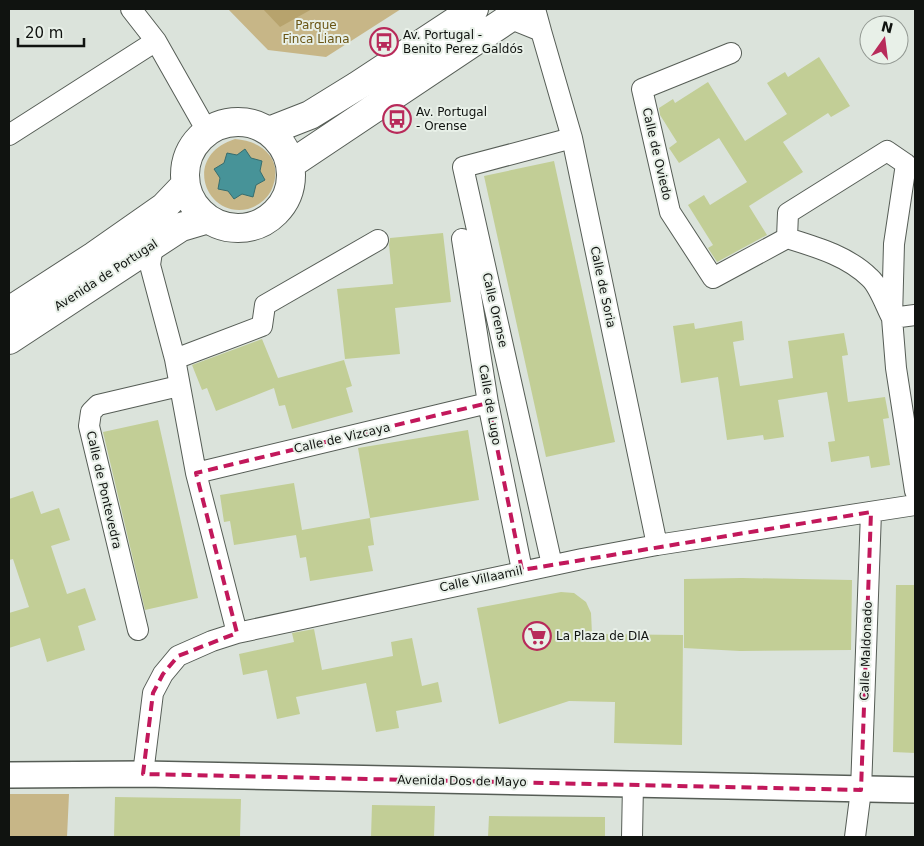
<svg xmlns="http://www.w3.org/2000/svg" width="924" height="846" font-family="'DejaVu Sans',sans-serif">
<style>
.green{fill:#c7b687}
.forest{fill:#b7a36d}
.water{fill:#479398;stroke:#366d6f}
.building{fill:#c2ce96}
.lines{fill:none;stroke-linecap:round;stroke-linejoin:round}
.minor-casing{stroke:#565d56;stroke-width:22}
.tertiary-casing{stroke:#565d56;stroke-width:28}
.primary-casing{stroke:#565d56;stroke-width:30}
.minor{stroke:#fff;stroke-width:20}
.tertiary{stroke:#fff;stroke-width:25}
.primary{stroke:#fff;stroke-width:28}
.marked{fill:none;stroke:#c2185b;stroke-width:4;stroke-dasharray:10 6;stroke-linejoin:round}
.labels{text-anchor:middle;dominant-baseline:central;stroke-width:4;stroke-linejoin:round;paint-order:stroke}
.park-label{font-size:12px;fill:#6a5514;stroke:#e8f0e8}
.poi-label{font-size:12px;fill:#101310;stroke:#e8f0e8;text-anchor:start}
.street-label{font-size:12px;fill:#101310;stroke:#e8f0e8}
</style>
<rect width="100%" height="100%" fill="#dbe3db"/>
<path class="green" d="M 228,9 L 401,9 L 326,57 L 268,50 Z
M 235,139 C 264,141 285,161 271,191 C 266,200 258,206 248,209 C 206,219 181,156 235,139 Z
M 9,794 L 69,794 L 67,837 L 9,837 Z"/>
<path class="forest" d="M 263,9 L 312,9 L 280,27 Z"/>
<path class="water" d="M 245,149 L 251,158 L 262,161 L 260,171 L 265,180 L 256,185 L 253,197 L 242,194 L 234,199 L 228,191 L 218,189 L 220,178 L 214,169 L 224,163 L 227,153 L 237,155 Z"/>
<path class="building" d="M 819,57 L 850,106 L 831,117 L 828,113 L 783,142 L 803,172 L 749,206 L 767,235 L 717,262 L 708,248 L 713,245 L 688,205 L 704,195 L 710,205 L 747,182 L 719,138 L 679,163 L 669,148 L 677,142 L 660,115 L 659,108 L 673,99 L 675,103 L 708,82 L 745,141 L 787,114 L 767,83 L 785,72 L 788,77 Z
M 554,161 L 615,442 L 546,457 L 484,176 Z
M 443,233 L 451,302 L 395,308 L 400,354 L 345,359 L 337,289 L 393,284 L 389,245 L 390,238 Z
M 742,321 L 744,340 L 733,342 L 740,386 L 793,378 L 788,341 L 844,333 L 848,355 L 842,356 L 848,402 L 885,397 L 889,418 L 883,419 L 890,465 L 871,468 L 869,456 L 831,462 L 828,442 L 835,441 L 827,392 L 778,400 L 784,437 L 764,440 L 763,435 L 727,440 L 718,377 L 681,383 L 673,326 L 694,323 L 695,329 Z
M 262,339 L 278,378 L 344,360 L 352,386 L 346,388 L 353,412 L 292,429 L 285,405 L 279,406 L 274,388 L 216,411 L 207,388 L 202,390 L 192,365 Z
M 158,420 L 198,598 L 145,610 L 103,432 Z
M 468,430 L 479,500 L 370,518 L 358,448 Z
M 294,483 L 302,530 L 370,518 L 374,545 L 368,546 L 373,571 L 310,581 L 306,557 L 300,558 L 296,535 L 234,545 L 230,521 L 224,522 L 220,495 Z
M 33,491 L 41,514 L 59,508 L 70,540 L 51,546 L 67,594 L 85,588 L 96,620 L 78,626 L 85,650 L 47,662 L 40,638 L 9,648 L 9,613 L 29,607 L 13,559 L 9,560 L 9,499 Z
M 742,578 L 852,580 L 851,650 L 740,651 L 684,648 L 684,579 Z
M 896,585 L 915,585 L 915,753 L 893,752 Z
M 561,592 L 574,593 L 586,602 L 591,613 L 592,634 L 683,635 L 682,745 L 614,743 L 615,702 L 569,701 L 499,724 L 477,608 Z
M 314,629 L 322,670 L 393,656 L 391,642 L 412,638 L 422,686 L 438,682 L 442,702 L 396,711 L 399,728 L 376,732 L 366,683 L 296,697 L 300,714 L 277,719 L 267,670 L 243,675 L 239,654 L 294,642 L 292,633 Z
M 115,797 L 241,799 L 240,837 L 114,837 Z
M 372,805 L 435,806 L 434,837 L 371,837 Z
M 489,816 L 605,817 L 605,837 L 488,837 Z"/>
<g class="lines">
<defs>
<path id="minor" d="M 131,9 L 156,41 L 207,131
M 509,18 L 541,31 L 535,9
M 541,31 L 572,138 L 657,545
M 731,53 L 642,89 L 670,212 L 713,278 L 787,238 L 788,213 L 887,151 L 906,164
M 9,135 L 156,41
M 906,164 L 894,244 L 892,318 L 896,368 L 915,491
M 787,238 C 816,247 848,256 870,278 C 879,286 886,307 892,318 L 915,315
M 462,239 L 488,403 L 522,570
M 153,245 L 150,265 L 175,359 L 196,473 L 237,633
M 175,359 L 262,326 L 265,305 L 378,240
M 196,473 L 488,403
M 552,565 L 463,167 L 572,138
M 138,630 L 89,426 L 91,412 L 98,405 L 179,386
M 143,774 L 153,693 L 163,674 L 178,656 L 212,641 L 237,633 L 582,559 L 657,545 L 915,505
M 632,837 L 633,784
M 855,837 L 861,790 L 871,512"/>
<path id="tertiary" d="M 9,775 L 143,774 L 915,790"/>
<path id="primary" d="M185 175a53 53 0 1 1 106 0a53 53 0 1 1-106 0Z
M 269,131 L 310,115 L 357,86 L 474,9
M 291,164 L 523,9
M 9,311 L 94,256 L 164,207 L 185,185
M 9,340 L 181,227 L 208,219"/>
</defs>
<use href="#minor" class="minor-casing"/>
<use href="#tertiary" class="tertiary-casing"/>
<use href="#primary" class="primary-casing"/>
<use href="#minor" class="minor"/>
<use href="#tertiary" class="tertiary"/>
<use href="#primary" class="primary"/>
</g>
<path class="marked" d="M 488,403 L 522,570 L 871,512 L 861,790 L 143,774 L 153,693 L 163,674 L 178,656 L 237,633 L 196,473 Z"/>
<defs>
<symbol id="bus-ring" viewBox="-11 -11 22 22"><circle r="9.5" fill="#e8f0e8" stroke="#b82a5a" stroke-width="1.5"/><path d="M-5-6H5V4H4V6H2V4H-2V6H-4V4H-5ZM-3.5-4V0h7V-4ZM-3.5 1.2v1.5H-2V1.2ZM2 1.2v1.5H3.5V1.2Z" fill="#b82a5a"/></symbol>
<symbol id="supermarket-ring" viewBox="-11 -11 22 22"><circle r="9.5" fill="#e8f0e8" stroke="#b82a5a" stroke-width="1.5"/><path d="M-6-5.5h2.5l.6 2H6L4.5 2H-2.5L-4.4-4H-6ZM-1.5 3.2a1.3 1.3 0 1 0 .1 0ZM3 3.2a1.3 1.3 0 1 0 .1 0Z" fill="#b82a5a"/></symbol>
</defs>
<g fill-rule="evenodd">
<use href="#bus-ring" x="368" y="26" width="32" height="32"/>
<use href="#bus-ring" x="381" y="103" width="32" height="32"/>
<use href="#supermarket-ring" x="521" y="620" width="32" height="32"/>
</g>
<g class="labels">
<g class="park-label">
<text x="316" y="25">Parque<tspan x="316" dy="14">Finca Liana</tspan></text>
</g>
<g class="poi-label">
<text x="403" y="35">Av. Portugal -<tspan x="403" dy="14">Benito Perez Galdós</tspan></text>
<text x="416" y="112">Av. Portugal<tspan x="416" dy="14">- Orense</tspan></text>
<text x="556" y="636">La Plaza de DIA</text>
</g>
<g class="street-label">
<text transform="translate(657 154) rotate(77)">Calle de Oviedo</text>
<text transform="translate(106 275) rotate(-33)">Avenida de Portugal</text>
<text transform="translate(603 287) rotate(78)">Calle de Soria</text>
<text transform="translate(495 310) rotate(77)">Calle Orense</text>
<text transform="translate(490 405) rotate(80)">Calle de Lugo</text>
<text transform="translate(342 438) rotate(-13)">Calle de Vizcaya</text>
<text transform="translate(104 490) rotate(77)">Calle de Pontevedra</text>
<text transform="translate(481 579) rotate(-12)">Calle Villaamil</text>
<text transform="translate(866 651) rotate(-88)">Calle Maldonado</text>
<text transform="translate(462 781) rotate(1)">Avenida Dos de Mayo</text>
</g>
</g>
<rect width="924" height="846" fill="none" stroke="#101310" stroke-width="20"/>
<g transform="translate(884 40) rotate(14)"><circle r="24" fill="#e8f0e8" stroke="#929892"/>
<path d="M0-4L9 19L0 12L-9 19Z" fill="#b82a5a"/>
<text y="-8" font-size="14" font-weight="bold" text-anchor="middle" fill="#101310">N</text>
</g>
<path d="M18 38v8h66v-8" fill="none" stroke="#101310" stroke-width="2.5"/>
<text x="25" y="38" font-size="15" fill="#101310" stroke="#e8f0e8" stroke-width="4" paint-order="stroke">20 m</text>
</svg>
